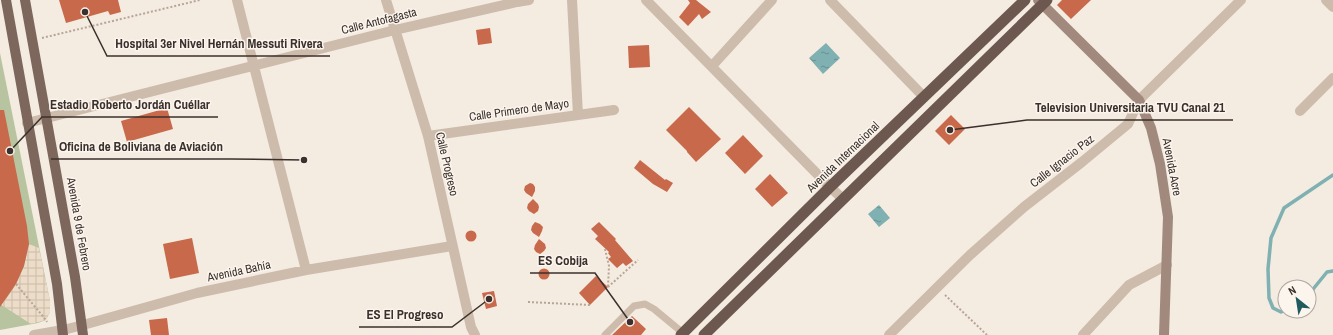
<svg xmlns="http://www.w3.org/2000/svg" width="1333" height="335" font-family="'Archivo Narrow',sans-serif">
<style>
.pitch{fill:#b8c4a0}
.plaza{fill:url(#plaza-grid)}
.water{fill:url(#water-ripples)}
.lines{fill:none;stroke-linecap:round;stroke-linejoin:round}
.stream{stroke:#7fb0b2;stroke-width:3.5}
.building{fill:#c8694b}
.path{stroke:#b9a596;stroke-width:2;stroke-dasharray:2 2;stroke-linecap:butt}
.service{stroke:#cdbbac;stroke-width:7}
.minor{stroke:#cdbbac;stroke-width:10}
.tertiary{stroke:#cdbbac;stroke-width:10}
.secondary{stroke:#a18a7d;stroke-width:10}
.primary{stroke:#7d675c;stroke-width:10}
.trunk{stroke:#6c584f;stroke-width:11}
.labels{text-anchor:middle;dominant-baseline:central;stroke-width:3;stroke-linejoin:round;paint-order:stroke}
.street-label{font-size:12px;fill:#3b302b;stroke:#fbf5ee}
.leader{fill:none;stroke:#3b302b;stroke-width:1.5}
.callout-dot{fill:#3b302b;stroke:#fbf5ee;stroke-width:1.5}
.callout-label{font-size:13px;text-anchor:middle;font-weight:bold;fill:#3b302b;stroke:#fbf5ee;stroke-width:3;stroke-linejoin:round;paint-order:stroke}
</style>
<defs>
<pattern id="plaza-grid" width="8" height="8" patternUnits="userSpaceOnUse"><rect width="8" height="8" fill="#ecdcc8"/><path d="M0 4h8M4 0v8" fill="none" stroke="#cbbdac"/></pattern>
<pattern id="water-ripples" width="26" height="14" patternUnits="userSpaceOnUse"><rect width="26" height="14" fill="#7fb0b2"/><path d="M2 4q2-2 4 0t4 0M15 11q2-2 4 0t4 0" fill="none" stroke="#699091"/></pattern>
</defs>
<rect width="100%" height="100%" fill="#f4ebe1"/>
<path class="pitch" d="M 0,53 L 50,301 L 50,312 L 46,320 L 38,323 L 0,330 Z"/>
<path class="plaza" d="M 29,244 L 39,248 L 50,301 L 50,312 L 46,320 L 31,324 L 0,304 L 6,299 L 16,284 L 24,266 Z"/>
<path class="water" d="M 826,43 L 840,58 L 823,74 L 809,58 Z
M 879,205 L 890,218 L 879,227 L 868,214 Z"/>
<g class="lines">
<path class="stream" d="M 1309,297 L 1314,288 L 1327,272 L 1333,271
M 1285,310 L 1281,312 L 1273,308 L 1269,298 L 1268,269 L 1271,238 L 1284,208 L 1333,175"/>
</g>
<path class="building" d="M 59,0 L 118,0 L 121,12 L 110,15 L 108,11 L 66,23 Z
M 688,0 L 696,0 L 711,12 L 702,19 L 699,14 L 688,26 L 679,17 L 690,3 Z
M 1062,0 L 1091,0 L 1071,19 L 1057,5 Z
M 490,28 L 492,43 L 478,45 L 476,30 Z
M 649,45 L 650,67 L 629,68 L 628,46 Z
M 689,107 L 721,139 L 696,162 L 687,152 L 687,151 L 666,130 Z
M 167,108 L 173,129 L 127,142 L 121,121 Z
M 0,110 L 4,110 L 27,226 L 29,244 L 24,266 L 16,284 L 0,307 Z
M 951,115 L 965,129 L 949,145 L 935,131 Z
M 743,135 L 763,156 L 745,174 L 725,153 Z
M 640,160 L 665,180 L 666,179 L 673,183 L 667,192 L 653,184 L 634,168 Z
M 770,174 L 788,193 L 772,207 L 755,189 Z
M 530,183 L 533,184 L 535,187 L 535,191 L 532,197 L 526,193 L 524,190 L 525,186 Z
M 533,199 L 538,204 L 539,207 L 538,211 L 534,214 L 529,211 L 527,208 L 528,204 Z
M 535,222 L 540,224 L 543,227 L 542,231 L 539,237 L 533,233 L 531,230 L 532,226 Z
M 599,222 L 616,239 L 615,240 L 633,261 L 626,266 L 623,263 L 617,268 L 608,259 L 611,257 L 608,253 L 609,252 L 595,239 L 598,236 L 591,229 Z
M465.5 236a5.5 5.5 0 1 1 11 0a5.5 5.5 0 1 1-11 0Z
M 192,238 L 199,273 L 170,279 L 163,244 Z
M 539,239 L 545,244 L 546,248 L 544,251 L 540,254 L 536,252 L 534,249 L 535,245 Z
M538.5 274a5.5 5.5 0 1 1 11 0a5.5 5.5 0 1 1-11 0Z
M 596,276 L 608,287 L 590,305 L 579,293 Z
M 494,291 L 497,306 L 486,309 L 482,293 Z
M 632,316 L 646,329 L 641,335 L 612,335 Z
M 167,318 L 169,335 L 151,335 L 149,320 Z"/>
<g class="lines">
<path class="path" d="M 42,38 L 200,0
M 605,249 L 609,266 L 608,287
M 16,284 L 46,320 L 47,322
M 608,287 L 638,260
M 945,295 L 987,335
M 528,302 L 590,305"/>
<path class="service" d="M 605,335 L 634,306 L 645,304 L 654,309 L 683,333"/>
<path class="minor" d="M 237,0 L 306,270
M 386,0 L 428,136 L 471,327 L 475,335
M 572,0 L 578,115
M 646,0 L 830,187 L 843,199
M 830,0 L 924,97
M 1326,0 L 1333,7
M 712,66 L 772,0
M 1300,111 L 1333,78
M 27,123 L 395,30 L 517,2 L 529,0
M 428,136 L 614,110
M 83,325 L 197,293 L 306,270 L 452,246
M 889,335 L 970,255 L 1024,207 L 1082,162 L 1128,124 L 1139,100 L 1241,0
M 1083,335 L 1129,285 L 1167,265"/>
<path class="tertiary" d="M 34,335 L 63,330 L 83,325"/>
<path class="secondary" d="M 1038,0 L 1139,100 L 1151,128 L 1160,164 L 1168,217 L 1164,335"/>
<path class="primary" d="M 6,0 L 57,284 L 63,335
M 25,0 L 75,277 L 83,335"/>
<path class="trunk" d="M 681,335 L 830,187 L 1025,0
M 704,335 L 1047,0"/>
</g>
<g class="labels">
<g class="street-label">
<text transform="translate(379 21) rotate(-14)">Calle Antofagasta</text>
<text transform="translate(519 110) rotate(-8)">Calle Primero de Mayo</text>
<text transform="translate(843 157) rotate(-44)">Avenida Internacional</text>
<text transform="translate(1062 161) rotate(-38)">Calle Ignacio Paz</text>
<text transform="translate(447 164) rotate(77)">Calle Progreso</text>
<text transform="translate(1172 167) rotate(79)">Avenida Acre</text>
<text transform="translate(79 224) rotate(80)">Avenida 9 de Febrero</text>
<text transform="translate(239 271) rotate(-12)">Avenida Bahía</text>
</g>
</g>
<path class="leader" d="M85 12L107 56H330M10 151L42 117H218M950 130L1027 120H1233M304 160L231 159H51M630 322L595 273H530M489 299L452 327H359"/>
<g class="callout-dot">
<circle cx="85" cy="12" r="4"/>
<circle cx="10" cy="151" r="4"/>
<circle cx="950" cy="130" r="4"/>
<circle cx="304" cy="160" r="4"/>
<circle cx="630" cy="322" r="4"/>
<circle cx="489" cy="299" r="4"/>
</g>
<g class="callout-label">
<text x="219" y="48">Hospital 3er Nivel Hernán Messuti Rivera</text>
<text x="130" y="109">Estadio Roberto Jordán Cuéllar</text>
<text x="1130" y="112">Television Universitaria TVU Canal 21</text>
<text x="141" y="151">Oficina de Boliviana de Aviación</text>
<text x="563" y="265">ES Cobija</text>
<text x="405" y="319">ES El Progreso</text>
</g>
<g transform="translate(1297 299) rotate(330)"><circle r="19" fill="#fbf5ee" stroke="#aea6a0"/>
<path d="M0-3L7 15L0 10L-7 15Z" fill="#1f5a5e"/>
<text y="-6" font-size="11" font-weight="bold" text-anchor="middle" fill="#3b302b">N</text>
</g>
</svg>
